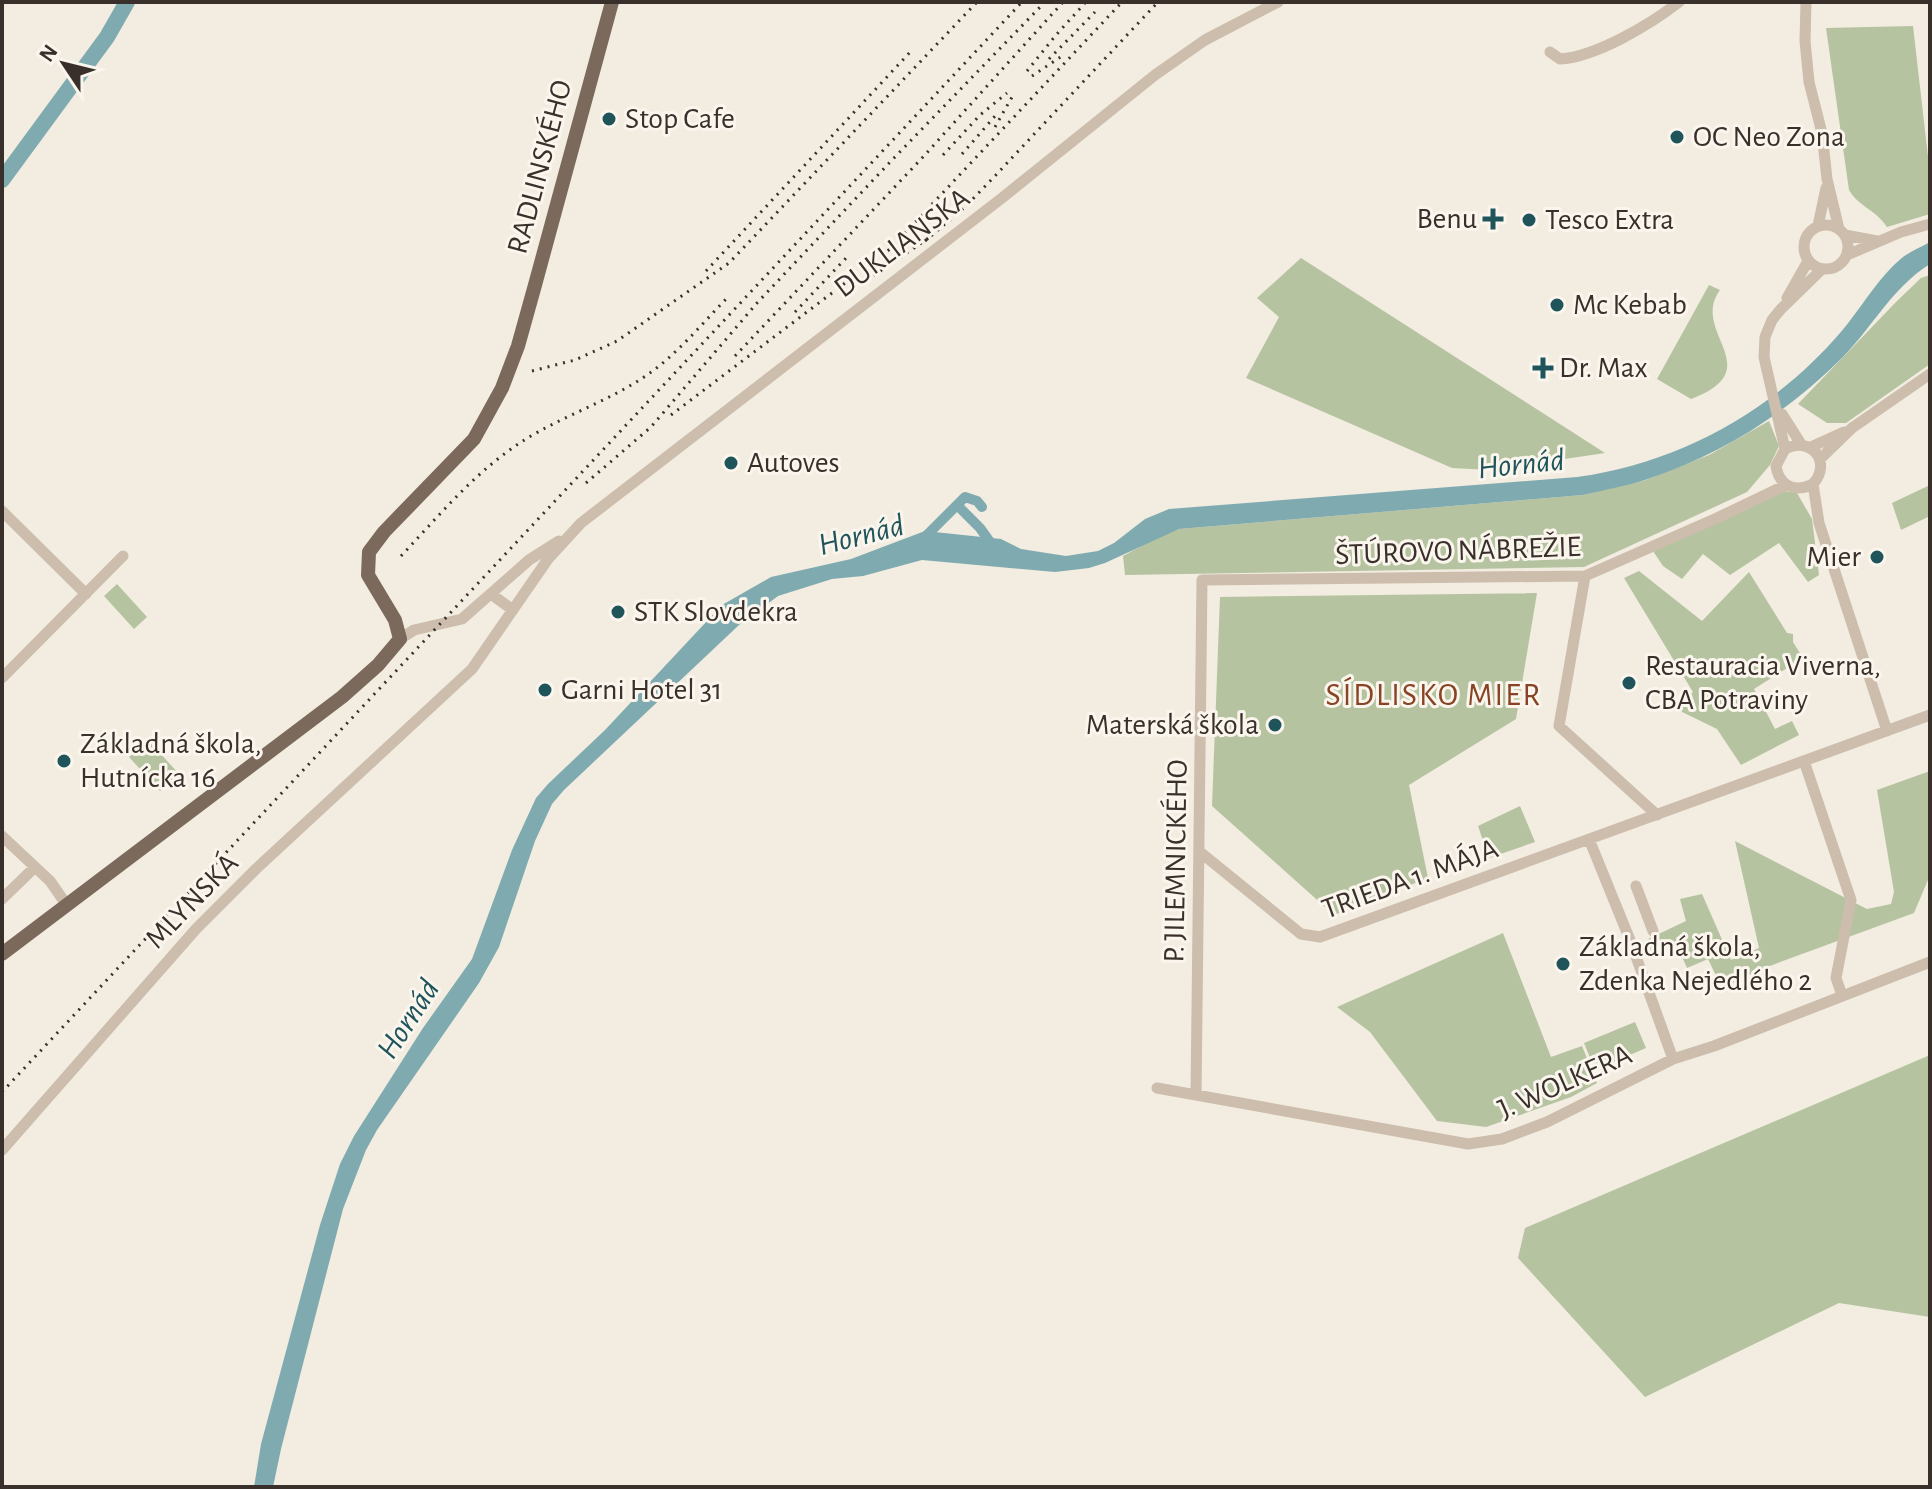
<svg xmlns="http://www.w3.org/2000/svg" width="1932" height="1489" font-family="'Alegreya Sans',sans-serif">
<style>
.green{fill:#b5c3a0}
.water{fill:#7fabb0}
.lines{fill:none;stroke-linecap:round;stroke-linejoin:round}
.canal{stroke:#7fabb0;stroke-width:10}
.river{stroke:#7fabb0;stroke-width:16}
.minor{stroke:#ccbdac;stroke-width:11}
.major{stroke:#7b695c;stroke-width:14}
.rail{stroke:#3a302b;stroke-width:3;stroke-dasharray:2 6;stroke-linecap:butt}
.poi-dot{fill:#20545b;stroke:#faf5ed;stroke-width:3}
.labels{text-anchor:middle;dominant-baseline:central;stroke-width:6;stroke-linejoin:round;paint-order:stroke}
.poi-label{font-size:30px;fill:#3a302b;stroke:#faf5ed;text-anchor:start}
.street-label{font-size:30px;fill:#3a302b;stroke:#faf5ed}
.water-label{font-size:32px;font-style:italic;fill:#20545b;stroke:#faf5ed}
.neighbourhood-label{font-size:32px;letter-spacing:2px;fill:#884324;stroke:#faf5ed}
</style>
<rect width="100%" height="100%" fill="#f3ece0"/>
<path class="green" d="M 1913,26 L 1930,174 L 1930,214 L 1887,227 C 1876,210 1858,206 1849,190 L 1826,28 Z
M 1301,258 L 1605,453 L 1490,470 L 1452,468 L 1246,378 L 1279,317 L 1257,298 Z
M 1930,275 L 1930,364 L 1846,423 L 1827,423 L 1798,404 L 1896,302 L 1921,278 Z
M 1709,285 L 1720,290 C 1689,332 1771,369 1691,399 L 1657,379 Z
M 1769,421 L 1779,446 L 1770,465 L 1747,492 L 1584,567 L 1125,575 L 1123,556 L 1160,536 L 1179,529 L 1583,495 L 1646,480 L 1709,455 Z
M 1930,485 L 1930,516 L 1901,530 L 1892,503 Z
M 1784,491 L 1797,493 L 1812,519 L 1819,575 L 1808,582 L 1779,543 L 1730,575 L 1703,554 L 1682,579 L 1663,566 L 1653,551 Z
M 1639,571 L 1702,621 L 1749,572 L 1787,633 L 1793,634 L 1793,642 L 1803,658 L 1754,689 L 1775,729 L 1792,721 L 1799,735 L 1741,765 L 1717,729 L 1676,709 L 1693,692 L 1624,578 Z
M 117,584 L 147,617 L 134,629 L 104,596 Z
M 1537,593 L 1516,719 L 1409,785 L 1428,878 L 1334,915 L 1212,806 L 1220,597 Z
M 148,740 L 179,774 L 160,791 L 129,757 Z
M 1930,771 L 1930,875 L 1914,913 L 1764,968 L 1722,988 L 1708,959 L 1687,968 L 1676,943 L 1652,955 L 1648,939 L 1686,921 L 1680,899 L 1702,894 L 1731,960 L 1759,948 L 1735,841 L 1867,909 L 1891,904 L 1894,892 L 1877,790 Z
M 1520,806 L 1535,842 L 1489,858 L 1478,826 Z
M 1503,933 L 1551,1057 L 1582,1046 L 1597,1083 L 1571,1097 L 1486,1127 L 1437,1121 L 1370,1032 L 1337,1007 Z
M 1635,1022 L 1646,1048 L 1595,1070 L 1584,1043 Z
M 1930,1055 L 1930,1317 L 1839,1303 L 1645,1397 L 1518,1258 L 1525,1228 Z"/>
<path class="water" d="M 1930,242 L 1930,264 C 1893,287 1873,326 1843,357 C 1787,413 1723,454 1648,479 C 1627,486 1604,490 1583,495 L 1179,529 L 1105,563 L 1089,568 L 1055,572 L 922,560 L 863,576 L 832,579 L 778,596 L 739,625 L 564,790 L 552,804 L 535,841 L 499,947 L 479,983 L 377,1130 L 366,1150 L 343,1209 L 281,1449 L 273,1487 L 254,1487 L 261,1444 L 320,1225 L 340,1164 L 354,1136 L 423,1028 L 472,959 L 512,850 L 536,798 L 548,784 L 605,730 L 722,605 L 771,577 L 851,559 L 925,531 L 1001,539 L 1021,549 L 1066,556 L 1098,551 L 1114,543 L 1145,519 L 1169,509 L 1577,477 C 1679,463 1773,411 1840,333 C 1861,309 1878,277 1903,257 C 1911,251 1921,247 1930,242 Z"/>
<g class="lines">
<path class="canal" d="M 957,505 L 980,528 L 995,549
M 922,540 L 965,497 L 977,501 L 982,507"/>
<path class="river" d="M 2,180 L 107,37 L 127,2"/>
<path class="minor" d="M 1806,2 L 1805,41 L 1809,82 L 1822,133 L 1827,179 L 1839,229
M 1550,52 L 1560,59 C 1596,57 1651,24 1679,2
M1804 247a22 22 0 1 1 44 0a22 22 0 1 1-44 0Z
M 1818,226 L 1826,188
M 1845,235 L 1877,241
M 1847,255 L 1901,232 L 1930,224
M 1787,298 L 1808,261
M 1782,414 L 1801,444
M 1811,447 L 1844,432
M 1785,449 L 1764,357 L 1765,337 L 1772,320 L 1781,309 L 1822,269
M 1820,459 L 1852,428 L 1930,374
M 1813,484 C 1795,493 1779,486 1776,466 L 1785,449 C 1810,435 1833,462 1813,484 L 1819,523 L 1887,731
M 2,511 L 86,594
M 1585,576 L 1559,726 L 1657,815
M 491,594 L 513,610
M 400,639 L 414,630 L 462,619 L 529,560 L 559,541
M 2,678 L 123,556
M 1804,761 L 1851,900 L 1836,978 L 1842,995
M 2,836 L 50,881 L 66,904
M 1589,839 L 1630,940 L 1673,1059
M 1200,852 L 1301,934 L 1320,937 L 1930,715
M 1636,886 L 1653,931
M 2,899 L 34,868
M 1157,1088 L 1468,1144 L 1502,1139 L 1547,1122 L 1673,1059 L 1714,1046 L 1930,962
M 1196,1095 L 1202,580 L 1585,576 L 1717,518 L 1786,485
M 2,1150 L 196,929 L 256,869 L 472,669 L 548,559 L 581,523 L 1002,198 L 1155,75 L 1205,40 L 1278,2"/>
<path class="major" d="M 2,954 L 342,697 L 378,665 L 400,639 L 395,620 L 368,575 L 369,552 L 384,532 L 474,439 L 502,388 L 518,346 L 535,285 L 612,2"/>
<path class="rail" d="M 1049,59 L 1095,12
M 1027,71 L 1056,35 L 1085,3
M 1032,76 L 1062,56
M 995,127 L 1012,97
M 962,154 L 996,115
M 943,155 L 980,115 L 1007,93
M 925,241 L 965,207 L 994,177 L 1158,2
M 706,271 L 913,49
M 867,280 L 933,235
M 795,312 L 848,256
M 735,356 L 923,157 L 1063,2
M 532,371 L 575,360 L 617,341 L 729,263 L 977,2
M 671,415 L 890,249 L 1122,2
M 586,483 L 651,427 L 757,303 L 893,159 L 1045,2
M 401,556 C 436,519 469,479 511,449 C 551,420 599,406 641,379 C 674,358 699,327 726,299
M 2,1092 L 1022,2"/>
</g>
<g class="poi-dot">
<circle cx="609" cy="119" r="8"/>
<circle cx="1677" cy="137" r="8"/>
<path d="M1489 207h8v8h8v8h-8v8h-8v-8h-8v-8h8z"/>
<circle cx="1529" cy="220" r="8"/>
<circle cx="1557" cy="305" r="8"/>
<path d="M1539 356h8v8h8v8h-8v8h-8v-8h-8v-8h8z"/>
<circle cx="731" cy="463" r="8"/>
<circle cx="1877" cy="557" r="8"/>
<circle cx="618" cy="612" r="8"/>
<circle cx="1629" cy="683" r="8"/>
<circle cx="545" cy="690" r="8"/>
<circle cx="1275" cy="725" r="8"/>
<circle cx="64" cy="761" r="8"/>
<circle cx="1563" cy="964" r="8"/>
</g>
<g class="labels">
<g class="poi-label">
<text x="625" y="119">Stop Cafe</text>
<text x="1693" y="137">OC Neo Zona</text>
<text x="1477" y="219" text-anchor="end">Benu</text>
<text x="1545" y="220">Tesco Extra</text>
<text x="1573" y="305">Mc Kebab</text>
<text x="1559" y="368">Dr. Max</text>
<text x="747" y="463">Autoves</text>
<text x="1861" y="557" text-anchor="end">Mier</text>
<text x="634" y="612">STK Slovdekra</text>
<text x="1645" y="666">Restauracia Viverna,<tspan x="1645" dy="34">CBA Potraviny</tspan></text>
<text x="561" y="690">Garni Hotel 31</text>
<text x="1259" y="725" text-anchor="end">Materská škola</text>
<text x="80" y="744">Základná škola,<tspan x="80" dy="34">Hutnícka 16</tspan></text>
<text x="1579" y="947">Základná škola,<tspan x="1579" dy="34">Zdenka Nejedlého 2</tspan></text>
</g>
<g class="street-label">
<text transform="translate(540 167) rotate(-75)">RADLINSKÉHO</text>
<text transform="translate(902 243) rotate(-37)">DUKLIANSKA</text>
<text transform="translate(1458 551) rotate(-2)">ŠTÚROVO NÁBREŽIE</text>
<text transform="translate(1176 861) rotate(-89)">P. JILEMNICKÉHO</text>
<text transform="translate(1410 879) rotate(-20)">TRIEDA 1. MÁJA</text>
<text transform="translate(192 901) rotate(-46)">MLYNSKÁ</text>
<text transform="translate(1565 1082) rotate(-24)">J. WOLKERA</text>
</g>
<g class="water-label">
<text transform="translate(1521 464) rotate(-6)">Hornád</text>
<text transform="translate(861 535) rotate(-14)">Hornád</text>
<text transform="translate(408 1019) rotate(-57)">Hornád</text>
</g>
<g class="neighbourhood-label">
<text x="1434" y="695">SÍDLISKO MIER</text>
</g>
</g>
<rect width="1932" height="1489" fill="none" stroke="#3a302b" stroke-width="8"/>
<g transform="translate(64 64) rotate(305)" stroke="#faf5ed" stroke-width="6" paint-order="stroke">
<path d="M0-6L14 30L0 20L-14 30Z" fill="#3a302b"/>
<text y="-12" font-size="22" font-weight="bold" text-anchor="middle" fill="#3a302b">N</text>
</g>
</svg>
